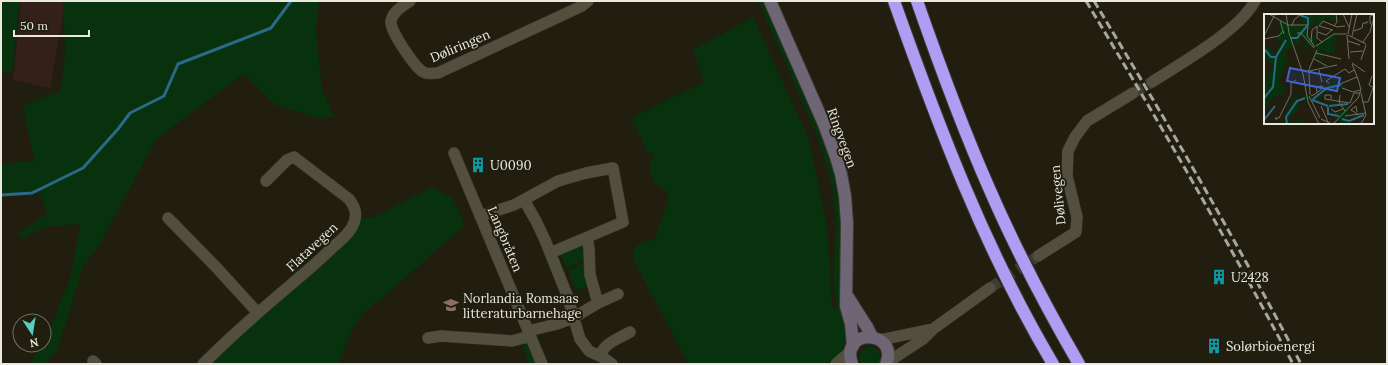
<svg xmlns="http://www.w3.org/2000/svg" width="1388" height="365" font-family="Lora,serif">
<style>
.education{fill:#322019}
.green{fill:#07320d}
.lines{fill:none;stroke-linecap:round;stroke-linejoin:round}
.stream{stroke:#2c6988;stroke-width:3}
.street-tunnel{stroke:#3f3c2f;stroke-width:11;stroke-dasharray:11 5.5;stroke-linecap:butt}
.street-casing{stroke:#3c3a32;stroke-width:12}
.secondary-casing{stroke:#3c3a32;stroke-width:14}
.highway-casing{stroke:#3c3a32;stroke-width:14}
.street{stroke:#524f3f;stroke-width:11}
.secondary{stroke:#6e6675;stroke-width:12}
.highway{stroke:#af9df3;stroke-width:12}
.rail{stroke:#a7a69a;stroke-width:3;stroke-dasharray:8 4;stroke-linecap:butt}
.labels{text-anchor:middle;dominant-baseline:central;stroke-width:4;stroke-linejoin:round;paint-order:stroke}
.street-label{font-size:13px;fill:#eae9df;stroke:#211e10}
.poi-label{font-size:13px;fill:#eae9df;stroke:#211e10;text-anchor:start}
.inset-river{fill:none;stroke:#2c6988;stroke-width:2}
.inset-road{fill:none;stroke:#716f63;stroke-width:1}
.view{fill:#3c65d9;fill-opacity:0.15;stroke:#3c65d9;stroke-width:2}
.inset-edge{fill:none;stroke:#eae9df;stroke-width:2}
</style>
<rect width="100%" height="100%" fill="#211e10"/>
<path class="education" d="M 21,1 L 61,1 L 65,4 L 50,88 L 13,80 Z"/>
<path class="green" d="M 1,1 L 20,1 L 12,73 L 1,71 Z
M 63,1 L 319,1 L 316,30 L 322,90 L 335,117 L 315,117 L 275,105 L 243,74 L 156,139 L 100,244 L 83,267 L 57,351 L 44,364 L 30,364 L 41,345 L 44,345 L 44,339 L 50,329 L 71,276 L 80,224 L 46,227 L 23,238 L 17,234 L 47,214 L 40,194 L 1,195 L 1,164 L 34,161 L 23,105 L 61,91 L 65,54 Z
M 758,1 L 763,1 L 822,135 L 832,164 L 839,202 L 840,216 L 841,242 L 839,272 L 841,295 L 847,321 L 866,341 L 833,361 L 831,360 L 828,362 L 829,364 L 688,364 L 635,262 L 633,249 L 644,241 L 654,240 L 669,198 L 666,191 L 655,183 L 649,170 L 654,154 L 647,152 L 632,117 L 704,82 L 693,50 L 753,17 L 809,139 L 827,227 L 832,306 L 838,312 L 835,296 L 833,281 L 836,223 L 832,186 L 827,167 L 815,131 Z
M 433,187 L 453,199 L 465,225 L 388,293 L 362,314 L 353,328 L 338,364 L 208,364 L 257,319 L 288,295 L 354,231 C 357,220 363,217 374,217 Z
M 584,244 L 587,259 L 566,268 L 561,256 L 556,258 L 556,255 Z
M 587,262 L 590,286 L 575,290 L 568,270 Z
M 521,343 L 528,346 L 535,362 L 535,364 L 530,364 Z
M 871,346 C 880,349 883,356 878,364 L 862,364 C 856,355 861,347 871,346 Z"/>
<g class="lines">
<path class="stream" d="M 1,195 L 32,193 L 83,168 L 118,129 L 130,113 L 164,96 L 178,64 L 271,28 L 291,1"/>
<path class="street-tunnel" d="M 1133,93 L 1152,82
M 990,288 L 1038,256"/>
<defs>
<path id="street" d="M 410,1 C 403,6 393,11 391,21 C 389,30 415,67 423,72 C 428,75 433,73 438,73 L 582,6 L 588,1
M 1152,82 C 1181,63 1239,31 1255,1
M 454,153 L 542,364
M 524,200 L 536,221 L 545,240 L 567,295 L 580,339 L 589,351 L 604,358 L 612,364
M 480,216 L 514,205 L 558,181 L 586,173 L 613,168 L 623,222 L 550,253
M 168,218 L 216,267 L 258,313
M 587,238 L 589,248 L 590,275 L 598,303
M 1038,256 L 1076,232 L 1077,217 L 1067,176 L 1068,151 L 1075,137 L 1087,121 L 1133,93
M 528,331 L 557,324 L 573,318 L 598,303 L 618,294
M 428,338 L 441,336 L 512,341 L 530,336
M 880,340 L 933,329
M 600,356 C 604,343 618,339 630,332
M 93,361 L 96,364
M 888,362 L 923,339 L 933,329 L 990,288
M 203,364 C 232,335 263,308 294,282 C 308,270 321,259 333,247 C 340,241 348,235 352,227 C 358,216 356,208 349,199 L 294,157 L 287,160 L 266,181
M 836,364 L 851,351"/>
<path id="secondary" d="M 770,1 L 824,124 L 836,157 L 841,174 L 845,196 L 847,223 L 846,306 L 851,324 L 853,346
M 846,294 L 867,327 L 872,337
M 852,364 C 839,327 900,330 886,364"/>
<path id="highway" d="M 894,1 C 938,125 985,250 1053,364
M 917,1 C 939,64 962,127 989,188 C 1015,248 1046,307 1079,364"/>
</defs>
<use href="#street" class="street-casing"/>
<use href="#secondary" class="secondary-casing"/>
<use href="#highway" class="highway-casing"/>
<use href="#street" class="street"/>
<use href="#secondary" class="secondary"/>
<use href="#highway" class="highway"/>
<path class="rail" d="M 1086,1 C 1158,120 1228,241 1293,364
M 1094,1 C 1166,120 1236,240 1301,364"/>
</g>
<defs>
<symbol id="building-bare" viewBox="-9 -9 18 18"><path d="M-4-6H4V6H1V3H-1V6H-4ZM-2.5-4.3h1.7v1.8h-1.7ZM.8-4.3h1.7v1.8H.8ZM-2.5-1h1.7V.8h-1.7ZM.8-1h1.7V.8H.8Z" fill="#0f9aa8" stroke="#211e10" stroke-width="2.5" paint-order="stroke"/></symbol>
<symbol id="school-bare" viewBox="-9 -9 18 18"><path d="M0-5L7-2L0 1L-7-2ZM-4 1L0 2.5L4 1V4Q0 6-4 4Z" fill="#8d6e63" stroke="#211e10" stroke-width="2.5" paint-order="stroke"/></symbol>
</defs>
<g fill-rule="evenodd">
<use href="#building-bare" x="467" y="154" width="22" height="22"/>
<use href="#building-bare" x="1208" y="266" width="22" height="22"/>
<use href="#school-bare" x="440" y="294" width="22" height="22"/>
<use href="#building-bare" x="1203" y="335" width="22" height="22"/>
</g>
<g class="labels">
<g class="street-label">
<text transform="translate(460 46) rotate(-23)">Døliringen</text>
<text transform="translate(842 138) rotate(70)">Ringvegen</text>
<text transform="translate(1058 195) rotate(-96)">Dølivegen</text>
<text transform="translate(505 239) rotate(67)">Langbråten</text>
<text transform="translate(312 247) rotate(-43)">Flatavegen</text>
</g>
<g class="poi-label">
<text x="490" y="165">U0090</text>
<text x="1231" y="277">U2428</text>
<text x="463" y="298">Norlandia Romsaas<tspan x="463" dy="15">litteraturbarnehage</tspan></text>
<text x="1226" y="346">Solørbioenergi</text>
</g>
</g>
<g transform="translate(1264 14)">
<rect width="110" height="110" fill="#211e10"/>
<path d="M 37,0 L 41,3 L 42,0 L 50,0 L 54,11 L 54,0 L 72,3 L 70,8 L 61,3 L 59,8 L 53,12 L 51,9 L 44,16 L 45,26 L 49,22 L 52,25 L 52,31 L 71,18 L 74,23 L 68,30 L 72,31 L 71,38 L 64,40 L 56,36 L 55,38 L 60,42 L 57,46 L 52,43 L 51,34 L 45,31 L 42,36 L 38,34 L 43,29 L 38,23 L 34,27 L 39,29 L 33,31 L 30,28 L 28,34 L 22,36 L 21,44 L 25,44 L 15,68 L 23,74 L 17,76 L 20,77 L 18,80 L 7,85 L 0,100 L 0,65 L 3,64 L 3,56 L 7,58 L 10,54 L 2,45 L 0,32 L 5,33 L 10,40 L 18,27 L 10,27 L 16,22 L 15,7 L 24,6 L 24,9 L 30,12 L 40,9 L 36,6 ZM 75,63 L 75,64 L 72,69 L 81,71 L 80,75 L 73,71 L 70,78 L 61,78 L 54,86 L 61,90 L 75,90 L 65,94 L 67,100 L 80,97 L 78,91 L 83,90 L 82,94 L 87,103 L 83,104 L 81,100 L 81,106 L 96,104 L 86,107 L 87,110 L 82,108 L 78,110 L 76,106 L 70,110 L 73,104 L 63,99 L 64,93 L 55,88 L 39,85 L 35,87 L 34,95 L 25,106 L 27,109 L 36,105 L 39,110 L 20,110 L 23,102 L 21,100 L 32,80 L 34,86 L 40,83 L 41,79 L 50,84 L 60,77 L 62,71 L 68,71 Z" fill="#07320d"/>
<path class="inset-river" d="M 33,0 L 44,4 L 44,11M 27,24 L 33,24 L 43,12M 1,36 L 7,43 L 12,43M 0,84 L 9,73 L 12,43 L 22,26M 49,85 L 63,74 L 77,71M 48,86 L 64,92M 65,92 L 84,90M 64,93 L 64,100 L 75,102M 78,105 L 85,107 L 100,101M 0,106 L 11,92M 23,110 L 22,103 L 33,87 L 41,84"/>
<path class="inset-road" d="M 5,0 L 24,11 L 44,11 L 43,22 L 51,33M 22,0 L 25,19 L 39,60 L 44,88 L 55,110M 79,0 L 85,13M 16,7 L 20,20M 108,11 L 106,9 L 106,2 L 110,1M 28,12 L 30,6 L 37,0M 53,12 L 53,24 L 58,28M 70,12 L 73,8 L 72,0M 69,16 L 55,12 L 59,7 L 73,13 L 81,12M 90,17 L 98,14 L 99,9 L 103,9 L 103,7M 54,18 L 62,21 L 68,16M 33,19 L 37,19 L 50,34M 84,20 L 88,0M 83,21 L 85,45M 84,21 L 102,30M 0,22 L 11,0M 88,22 L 93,0M 0,25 L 15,22 L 19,17M 84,27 L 96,31M 47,28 L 48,16 L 53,12M 99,28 L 106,18 L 110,3M 52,32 L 70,20 L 83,20M 86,38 L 99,37M 52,39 L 77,45M 50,45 L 63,52M 97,46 L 102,31M 88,49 L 101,58M 88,50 L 94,65M 55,56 L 58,68M 45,57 L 73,51M 44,58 L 53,36M 45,58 L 46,81M 108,62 L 105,71 L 110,74M 65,69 L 62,67 L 81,55 L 85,59 L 90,56M 76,70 L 93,63M 78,74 L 89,78 L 96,76M 76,81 L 75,88 L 81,97M 45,82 L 56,104M 47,82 L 51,80 L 59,74 L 58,72 L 52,73 L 53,78M 67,85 L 67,81 L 61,81 L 61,85 L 86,89M 98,88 L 104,88 L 109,74M 86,89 L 90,79 L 96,79M 57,92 L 64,108M 67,95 L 71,98 L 79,95M 93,98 L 92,92 L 87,96 L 95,101M 81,102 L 102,99M 57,105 L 68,110M 13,106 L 11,104 L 15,104 L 27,80 L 27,69 L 32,66M 69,110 L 94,84 L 97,76 L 94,65M 97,110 L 102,101 L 97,79"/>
<path class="view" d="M 26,54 L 76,64 L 73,77 L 23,67 Z"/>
<rect width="110" height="110" class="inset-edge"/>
</g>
<rect width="1388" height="365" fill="none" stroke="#eae9df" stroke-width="4"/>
<g transform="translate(32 333) rotate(168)"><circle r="19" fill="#211e10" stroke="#716f63"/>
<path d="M0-3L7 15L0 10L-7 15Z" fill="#57cec1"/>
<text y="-6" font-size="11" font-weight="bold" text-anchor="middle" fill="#eae9df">N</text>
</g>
<path d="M14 30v6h75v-6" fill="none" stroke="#eae9df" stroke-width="2"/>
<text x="20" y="30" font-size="12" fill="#eae9df" stroke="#211e10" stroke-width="3" paint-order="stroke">50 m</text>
</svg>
